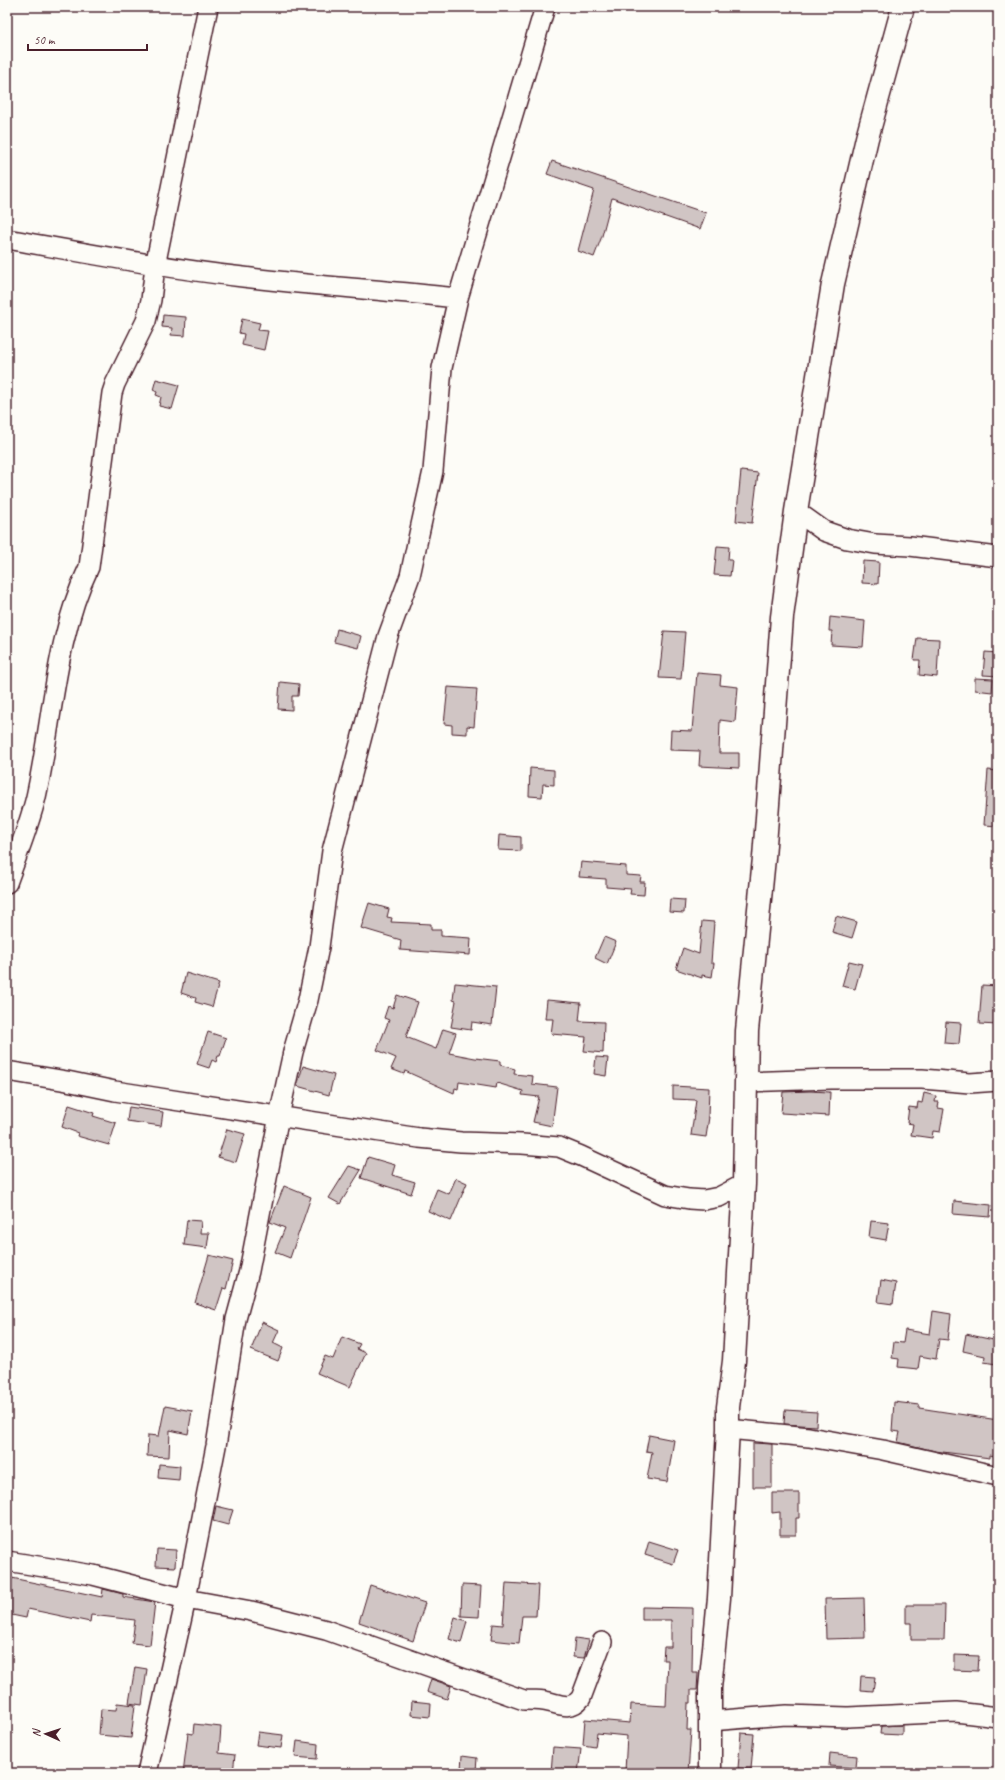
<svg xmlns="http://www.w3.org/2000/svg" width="1005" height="1780" font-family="Caveat,sans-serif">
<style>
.building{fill:#d0c5c4;stroke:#4a1f2b}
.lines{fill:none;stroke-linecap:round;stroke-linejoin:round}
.street-casing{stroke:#4a1f2b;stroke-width:22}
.secondary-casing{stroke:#4a1f2b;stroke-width:25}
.street{stroke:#fdfcf7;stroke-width:19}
.secondary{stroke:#fdfcf7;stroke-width:22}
</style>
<rect width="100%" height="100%" fill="#fdfcf7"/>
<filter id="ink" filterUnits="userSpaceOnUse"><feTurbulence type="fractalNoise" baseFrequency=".025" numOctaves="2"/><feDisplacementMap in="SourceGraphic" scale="8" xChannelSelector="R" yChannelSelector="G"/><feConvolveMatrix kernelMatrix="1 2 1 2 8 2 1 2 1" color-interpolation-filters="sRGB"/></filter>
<g filter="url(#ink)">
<path class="building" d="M 552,161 L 706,213 L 700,229 L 612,198 L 602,236 L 594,257 L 578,251 L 594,190 L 547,174 Z
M 163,315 L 186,317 L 185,336 L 171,335 L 172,328 L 162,327 Z
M 242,319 L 260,323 L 258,330 L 268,331 L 264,350 L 242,345 L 244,334 L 239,333 Z
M 156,379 L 179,385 L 172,409 L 159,406 L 161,397 L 156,395 L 157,392 L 153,390 Z
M 741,471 L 758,473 L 752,523 L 736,521 Z
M 717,546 L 729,547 L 728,560 L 732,560 L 730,576 L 714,575 Z
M 863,561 L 879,562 L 878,584 L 862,583 Z
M 830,617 L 865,621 L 863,647 L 831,645 L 832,631 L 829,631 Z
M 337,629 L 361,636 L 358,648 L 334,642 Z
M 664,631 L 685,632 L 681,679 L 659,678 Z
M 917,638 L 939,639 L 937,677 L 919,675 L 920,660 L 914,660 Z
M 985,652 L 998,653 L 998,676 L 983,675 Z
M 697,673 L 721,675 L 720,685 L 738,687 L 735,722 L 720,720 L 719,753 L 739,753 L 739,768 L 699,766 L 700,751 L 670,750 L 671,730 L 692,731 Z
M 975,678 L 993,679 L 992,692 L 975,690 Z
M 280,682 L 299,684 L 298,696 L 292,696 L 292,710 L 278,709 Z
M 448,687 L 477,689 L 474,727 L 467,726 L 467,734 L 452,733 L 452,725 L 444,724 Z
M 530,768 L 554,770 L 554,785 L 543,784 L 542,797 L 529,796 Z
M 988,770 L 998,771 L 998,826 L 984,825 Z
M 499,835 L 521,837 L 521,851 L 498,850 Z
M 581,862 L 626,866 L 626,875 L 641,876 L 640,882 L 645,882 L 644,895 L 630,894 L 631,889 L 606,887 L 606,879 L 579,877 Z
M 670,899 L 685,900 L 684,913 L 669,912 Z
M 369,903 L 389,909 L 387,917 L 392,918 L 391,922 L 431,924 L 431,930 L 441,930 L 441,936 L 471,938 L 470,955 L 400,950 L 401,940 L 361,928 Z
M 836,916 L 857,922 L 852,938 L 832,932 Z
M 702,921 L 714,922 L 711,963 L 714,963 L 712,977 L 702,975 L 702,978 L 676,969 L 683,948 L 699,954 Z
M 604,937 L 616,942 L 607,964 L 595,958 Z
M 849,961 L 862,964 L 855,989 L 842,986 Z
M 186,973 L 219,983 L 212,1007 L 195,1002 L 196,998 L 181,993 Z
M 455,983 L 496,987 L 492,1025 L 472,1022 L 471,1030 L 451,1027 L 456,1001 L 453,1000 Z
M 982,985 L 998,986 L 998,1025 L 979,1024 Z
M 397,995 L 418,1002 L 406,1037 L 436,1049 L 443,1029 L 456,1033 L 449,1053 L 475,1058 L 500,1061 L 500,1065 L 515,1069 L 514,1074 L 533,1076 L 532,1084 L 557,1087 L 552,1126 L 533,1122 L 539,1097 L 522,1095 L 523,1091 L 497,1083 L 496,1088 L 459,1082 L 458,1089 L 455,1088 L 454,1093 L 405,1071 L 404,1074 L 391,1069 L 396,1058 L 377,1050 L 389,1020 L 384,1018 L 388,1006 L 393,1008 Z
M 547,1000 L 581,1003 L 579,1021 L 604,1022 L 603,1053 L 584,1051 L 586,1037 L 551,1034 L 553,1019 L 545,1019 Z
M 946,1022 L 961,1023 L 959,1044 L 944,1043 Z
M 208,1032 L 226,1038 L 220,1056 L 218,1056 L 216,1062 L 212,1060 L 209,1068 L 197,1064 Z
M 596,1057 L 608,1058 L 606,1076 L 594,1074 Z
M 303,1066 L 334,1075 L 329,1095 L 297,1086 Z
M 673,1086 L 709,1088 L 708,1117 L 709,1117 L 706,1137 L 691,1135 L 696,1100 L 673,1099 Z
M 810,1091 L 830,1092 L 829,1116 L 781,1113 L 783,1092 Z
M 924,1093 L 936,1096 L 935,1102 L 939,1102 L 938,1108 L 944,1109 L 940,1132 L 933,1131 L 932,1138 L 911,1135 L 913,1124 L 907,1123 L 909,1107 L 917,1108 L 918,1102 L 922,1103 Z
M 69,1105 L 94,1113 L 93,1116 L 116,1123 L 109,1145 L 77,1136 L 78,1133 L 62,1127 Z
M 129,1107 L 163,1112 L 161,1126 L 127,1121 Z
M 227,1129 L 245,1134 L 236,1162 L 218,1157 Z
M 368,1157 L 395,1165 L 392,1175 L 415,1182 L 411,1194 L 361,1178 Z
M 349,1166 L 361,1170 L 340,1204 L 329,1198 Z
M 456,1178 L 467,1183 L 451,1221 L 428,1211 L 437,1189 L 449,1194 Z
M 284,1186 L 311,1197 L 290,1258 L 275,1252 L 285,1228 L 270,1222 Z
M 954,1201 L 991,1205 L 990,1217 L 953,1214 Z
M 187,1220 L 201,1221 L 200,1233 L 209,1233 L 207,1248 L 184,1245 Z
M 871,1221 L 889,1223 L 886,1240 L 869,1237 Z
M 209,1255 L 233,1261 L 226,1289 L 223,1288 L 216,1310 L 195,1303 Z
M 881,1280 L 896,1283 L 893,1304 L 878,1302 Z
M 933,1311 L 951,1314 L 948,1340 L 939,1339 L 936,1359 L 920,1356 L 918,1369 L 898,1367 L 899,1359 L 892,1358 L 894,1342 L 903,1343 L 905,1330 L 930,1334 Z
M 262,1322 L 279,1330 L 273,1343 L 283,1348 L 278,1361 L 251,1350 Z
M 966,1334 L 998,1341 L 996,1364 L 984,1362 L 985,1356 L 963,1351 Z
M 342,1337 L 360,1344 L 357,1349 L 366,1353 L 350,1387 L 317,1373 L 325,1356 L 333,1359 Z
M 894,1402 L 919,1405 L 919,1408 L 998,1420 L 998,1457 L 990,1455 L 990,1458 L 935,1451 L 898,1442 L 900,1432 L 892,1431 Z
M 165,1406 L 192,1411 L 188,1434 L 170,1430 L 169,1457 L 147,1456 L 148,1435 L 159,1436 Z
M 785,1410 L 817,1412 L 816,1426 L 784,1424 Z
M 649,1435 L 674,1440 L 667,1482 L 647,1479 L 652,1452 L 646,1451 Z
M 753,1443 L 772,1444 L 772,1487 L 753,1487 Z
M 159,1464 L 180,1466 L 179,1480 L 158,1478 Z
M 772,1493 L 799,1493 L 799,1518 L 796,1518 L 796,1535 L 780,1535 L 780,1512 L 772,1513 Z
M 216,1506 L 233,1510 L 228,1525 L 213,1521 Z
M 649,1541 L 678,1550 L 673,1564 L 645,1555 Z
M 157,1549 L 176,1550 L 175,1567 L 156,1566 Z
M 12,1578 L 102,1597 L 103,1589 L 123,1594 L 123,1597 L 155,1602 L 150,1645 L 132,1643 L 135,1620 L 91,1615 L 90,1622 L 28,1609 L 26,1618 L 7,1614 L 7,1605 Z
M 506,1583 L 538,1585 L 536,1616 L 522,1616 L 519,1643 L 491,1640 L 493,1624 L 503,1625 Z
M 370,1585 L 425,1603 L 413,1641 L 359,1622 Z
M 462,1585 L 481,1586 L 479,1617 L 461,1616 Z
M 864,1598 L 865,1638 L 826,1639 L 825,1599 Z
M 906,1605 L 945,1605 L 944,1640 L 911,1640 L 911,1623 L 906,1623 Z
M 642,1607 L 693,1608 L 692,1673 L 698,1673 L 697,1690 L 691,1690 L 691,1703 L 688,1703 L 687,1730 L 691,1730 L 688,1773 L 645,1773 L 625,1771 L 627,1736 L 597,1733 L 595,1747 L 583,1745 L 585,1719 L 630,1723 L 631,1704 L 666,1706 L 668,1660 L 663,1660 L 664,1647 L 671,1647 L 671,1620 L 642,1620 Z
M 455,1617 L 467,1621 L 461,1643 L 449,1639 Z
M 575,1638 L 589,1640 L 584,1658 L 573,1657 Z
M 954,1655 L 979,1656 L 978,1671 L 954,1670 Z
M 135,1667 L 147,1669 L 142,1705 L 129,1703 Z
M 861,1676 L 875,1677 L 873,1691 L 860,1690 Z
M 431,1679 L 451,1686 L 447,1699 L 427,1692 Z
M 412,1701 L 431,1703 L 430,1717 L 411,1715 Z
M 117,1703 L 135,1705 L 131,1738 L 99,1735 L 101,1709 L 116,1710 Z
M 194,1724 L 221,1727 L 219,1753 L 235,1755 L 233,1773 L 183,1773 L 188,1733 L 193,1734 Z
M 902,1725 L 902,1735 L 880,1734 L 881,1726 Z
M 258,1732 L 283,1735 L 281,1748 L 256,1745 Z
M 741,1733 L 754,1734 L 751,1769 L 738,1768 Z
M 297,1741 L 318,1744 L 317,1759 L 295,1757 Z
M 553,1747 L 581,1749 L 578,1773 L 551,1773 Z
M 830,1753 L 857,1756 L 856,1768 L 829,1766 Z
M 462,1756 L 477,1758 L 476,1771 L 461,1769 Z"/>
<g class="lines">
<defs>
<path id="street" d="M 7,239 C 86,253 164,268 243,277 C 315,286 386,290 458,298
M 796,511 L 824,531 L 847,539 L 875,544 L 910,546 L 998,557
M 7,883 C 17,855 29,826 36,797 C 53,720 55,638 89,567 L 112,393 L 115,384 L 146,321 L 151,300 L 155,266 L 208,7
M 7,1071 L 67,1081 L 115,1091 L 419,1138 L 461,1142 L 522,1144 L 559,1147 L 581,1156 L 665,1195 L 689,1199 L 704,1200 L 719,1197 L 744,1184
M 746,1082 L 831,1079 L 922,1079 L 970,1083 L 998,1081
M 728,1429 L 809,1437 L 883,1450 L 998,1476
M 7,1561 L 93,1575 L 186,1599 L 251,1611 L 326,1630 L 524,1700 C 531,1700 537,1700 544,1701 C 558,1703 570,1712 581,1698 L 602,1642
M 710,1721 L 786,1715 L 848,1717 L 956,1712 L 998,1717
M 147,1773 L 186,1599 L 216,1446 L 236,1319 L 249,1271 L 279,1116 L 293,1052 L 308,1000 L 319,947 L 332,851 L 388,636 L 410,576 L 419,534 L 433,471 L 442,368 L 458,298 L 545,7"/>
<path id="secondary" d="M 710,1773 L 710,1688 L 719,1598 L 728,1429 L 728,1407 L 734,1361 L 744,1184 L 747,1031 L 764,858 L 782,617 L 796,511 L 833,284 L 867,138 L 903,7"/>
</defs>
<use href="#street" class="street-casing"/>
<use href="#secondary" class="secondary-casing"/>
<use href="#street" class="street"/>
<use href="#secondary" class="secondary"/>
</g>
</g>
<rect width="1005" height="1780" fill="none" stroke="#fdfcf7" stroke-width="24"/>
<rect x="12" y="12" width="981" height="1756" fill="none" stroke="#4a1f2b" stroke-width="1.5" filter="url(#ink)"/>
<g transform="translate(46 1734) rotate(273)" stroke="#fdfcf7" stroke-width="3" paint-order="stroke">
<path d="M0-3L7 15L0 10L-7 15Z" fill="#4a1f2b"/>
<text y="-6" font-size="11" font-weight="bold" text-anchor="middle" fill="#4a1f2b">N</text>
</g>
<path d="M28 44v6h119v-6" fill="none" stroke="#4a1f2b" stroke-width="2"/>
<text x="34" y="44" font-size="12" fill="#4a1f2b" stroke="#fdfcf7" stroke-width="3" paint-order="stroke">50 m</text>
</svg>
